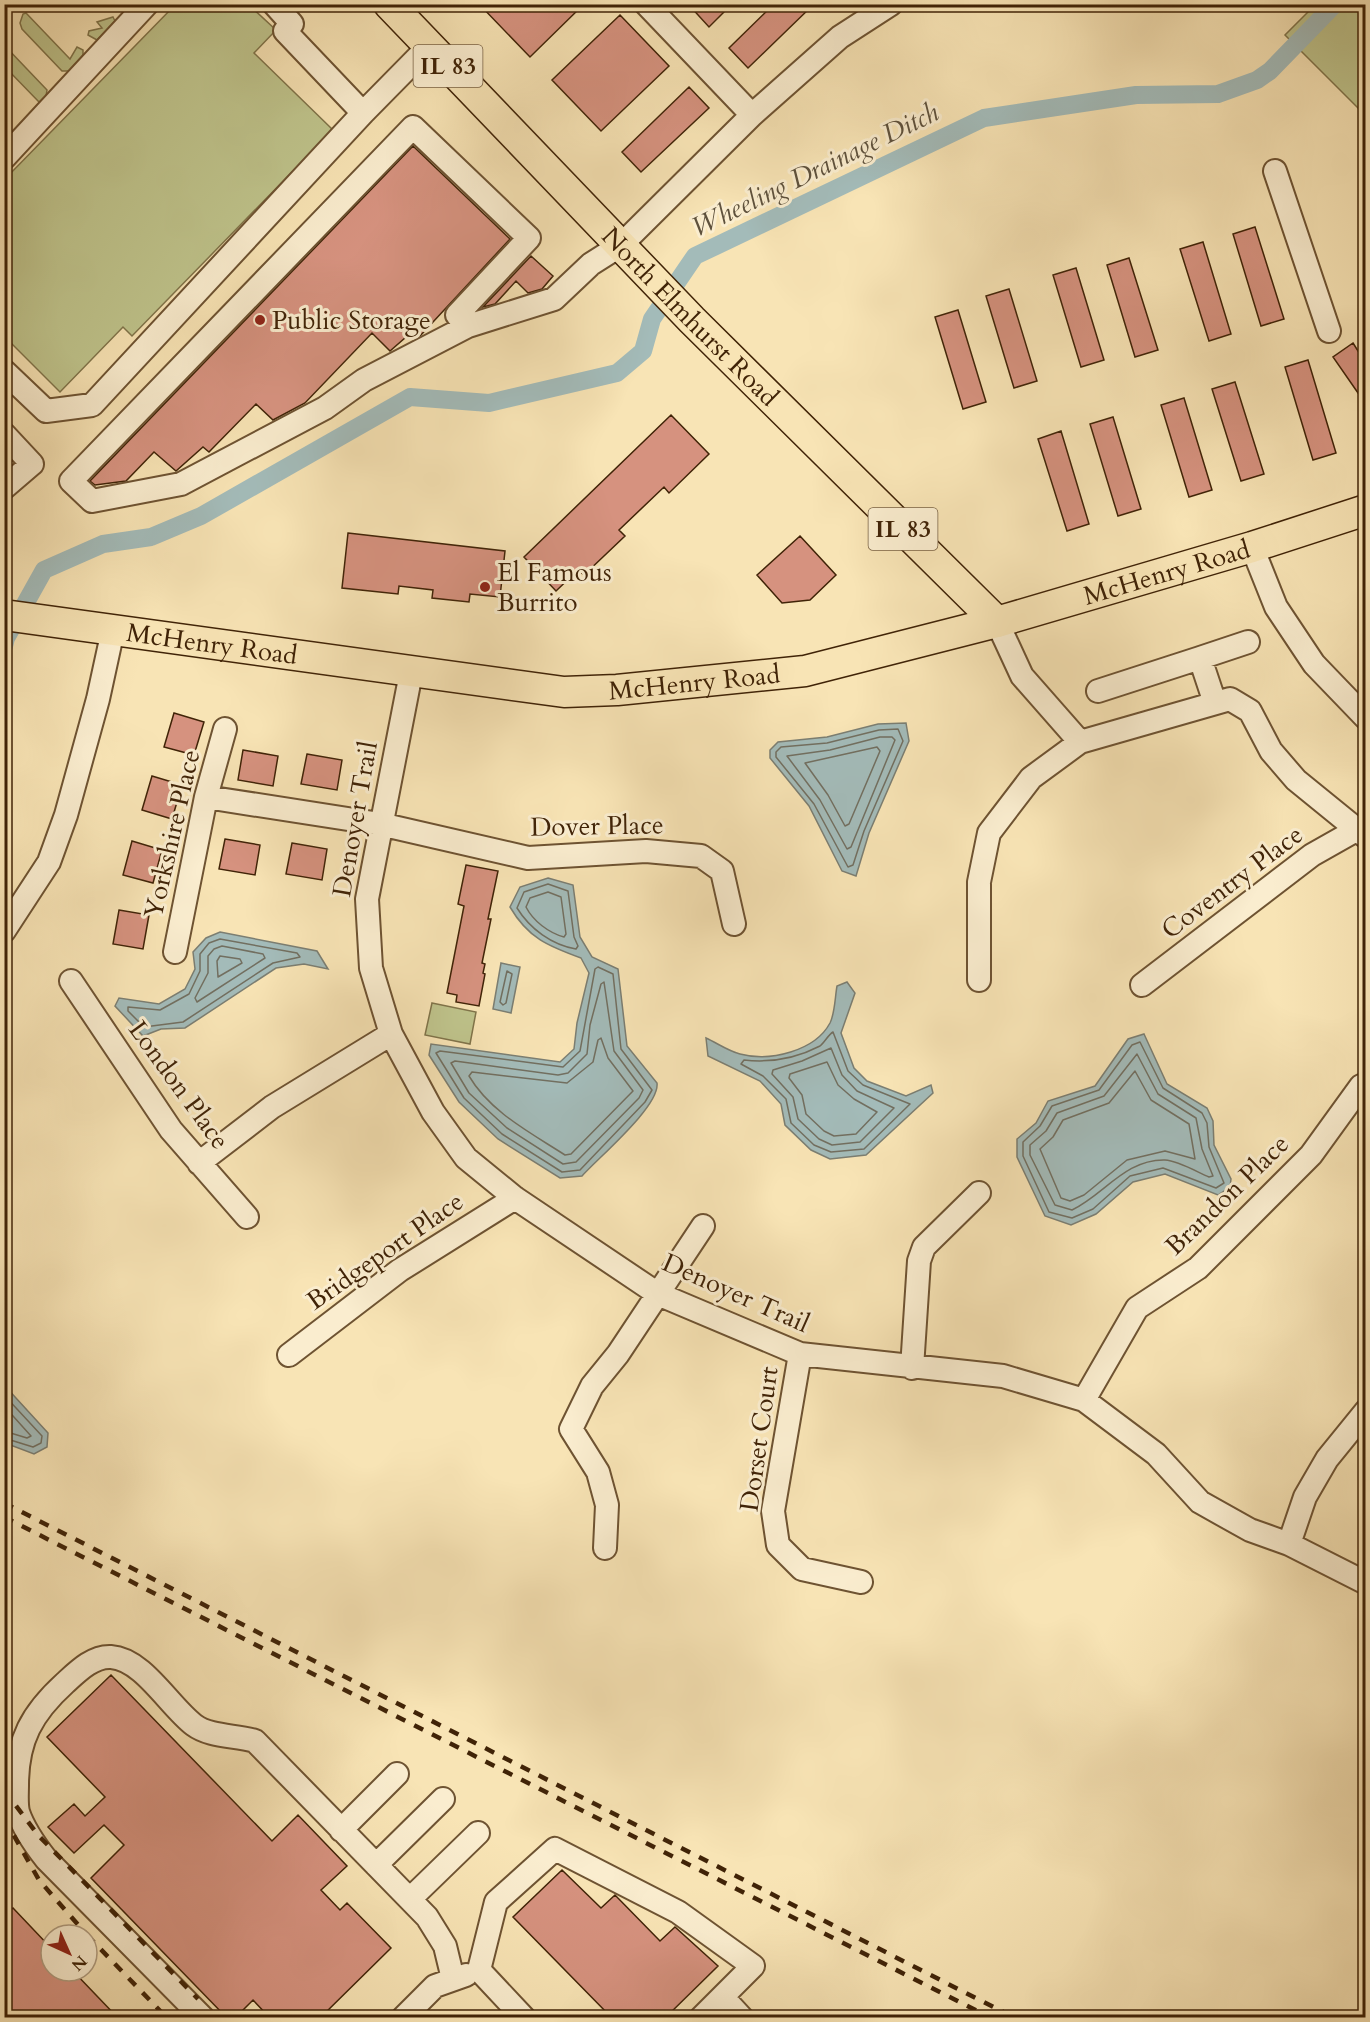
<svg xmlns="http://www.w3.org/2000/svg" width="1370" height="2022" font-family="Cardo,serif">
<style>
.green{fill:#bfc48c;stroke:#80744a;stroke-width:1.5}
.water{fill:#a3bbb9;stroke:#7b7e72;stroke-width:1.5}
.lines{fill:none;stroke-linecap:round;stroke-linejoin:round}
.shore{stroke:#726f60;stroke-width:1.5}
.canal{stroke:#a3bbb9;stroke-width:18}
.building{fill:#d6927f;stroke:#402307;stroke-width:1.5}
.minor-casing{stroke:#6e5332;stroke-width:26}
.major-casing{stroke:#402307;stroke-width:33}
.minor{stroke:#faedcf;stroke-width:22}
.major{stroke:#f8e4b5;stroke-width:30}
.rail{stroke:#402307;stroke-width:4.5;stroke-dasharray:10 10;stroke-linecap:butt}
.poi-dot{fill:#8f2418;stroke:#faedcf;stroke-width:2}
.labels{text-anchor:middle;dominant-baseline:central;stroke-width:6;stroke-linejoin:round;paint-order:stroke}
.shield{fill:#faedcf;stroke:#786043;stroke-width:1.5}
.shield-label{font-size:24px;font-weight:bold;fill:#402307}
.street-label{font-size:26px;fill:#402307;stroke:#faedcf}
.poi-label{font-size:26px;fill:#402307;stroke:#faedcf;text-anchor:start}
.water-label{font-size:27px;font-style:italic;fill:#5e513c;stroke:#faedcf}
</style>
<rect width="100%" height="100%" fill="#f8e4b5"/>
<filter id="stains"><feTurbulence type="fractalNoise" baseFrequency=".00333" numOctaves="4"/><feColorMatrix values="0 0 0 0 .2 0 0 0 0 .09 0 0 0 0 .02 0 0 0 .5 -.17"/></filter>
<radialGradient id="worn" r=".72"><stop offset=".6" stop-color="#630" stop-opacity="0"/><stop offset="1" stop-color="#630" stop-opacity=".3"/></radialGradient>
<path class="green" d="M 1316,4 L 1365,5 L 1365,115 L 1285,35 Z
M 175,5 L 249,5 L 276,30 L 254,53 L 333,130 L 132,336 L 123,327 L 60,392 L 5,337 L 4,180 Z
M 26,13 L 70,59 L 77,47 L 83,50 L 83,55 L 69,71 L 62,71 L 22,29 L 20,23 L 23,14 Z
M 113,17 L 115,21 L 97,40 L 88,35 L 89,31 L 102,28 L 97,22 Z
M 5,46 L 47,90 L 46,96 L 39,102 L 5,67 Z
M 432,1003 L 476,1012 L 470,1044 L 425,1035 Z"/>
<path class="water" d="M 906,723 L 909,741 L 869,833 L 856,876 L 842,871 L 809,806 L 770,758 L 770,750 L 778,742 L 827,737 L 878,724 Z
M 548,878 L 573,885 L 580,937 L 592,957 L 618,969 L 627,1046 L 657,1083 C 660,1106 599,1157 582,1176 L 560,1178 L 498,1139 L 459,1102 L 429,1055 L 431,1044 L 560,1062 L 574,1049 L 577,1023 L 589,973 L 581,958 C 548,946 528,938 510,907 L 520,887 Z
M 220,932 L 317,951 L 328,969 L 304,964 L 276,968 L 185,1028 L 161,1029 L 143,1036 L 115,1006 L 119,998 L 159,1004 L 185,989 L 195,969 L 193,952 L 206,938 Z
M 501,963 L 520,967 L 511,1013 L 493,1009 Z
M 847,982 L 855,993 L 841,1033 L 854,1068 L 867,1081 L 906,1096 L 931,1085 L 933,1093 L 866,1155 L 830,1159 L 811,1150 L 785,1125 L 781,1104 L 760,1081 L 708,1056 L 706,1038 C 717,1043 728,1051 740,1054 C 770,1062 815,1051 830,1023 C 835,1013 835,997 837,986 Z
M 1144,1034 L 1167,1084 L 1207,1108 L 1213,1121 L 1214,1145 L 1231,1179 L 1230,1187 L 1218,1195 L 1165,1174 L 1133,1182 L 1096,1214 L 1071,1225 L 1045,1216 L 1017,1157 L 1017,1139 L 1036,1123 L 1048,1101 L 1095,1086 L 1128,1039 Z
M 5,1386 L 48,1433 L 47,1447 L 34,1454 L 5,1443 Z"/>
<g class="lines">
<path class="shore" d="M 898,729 L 903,741 L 864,831 L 853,865 L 848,867 L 814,804 L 776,757 L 776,752 L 781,747 L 827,743 L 879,730 Z
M 880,737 L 892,737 L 895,740 L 851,847 L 847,849 L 820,800 L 787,756 L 830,750 Z
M 877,747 L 880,751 L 849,824 L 845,826 L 828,795 L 805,763 Z
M 548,884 L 568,891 L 574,937 L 578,946 L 576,949 C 552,945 530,929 517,908 L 524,892 Z
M 548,892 L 561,897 L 566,934 L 564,937 C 549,933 533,921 526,907 L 530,898 Z
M 220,939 L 297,953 L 300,957 L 273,963 L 183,1022 L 144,1027 L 128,1011 L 128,1007 L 160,1010 L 189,994 L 200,971 L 200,954 L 209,943 Z
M 222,946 L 263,954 L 265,958 L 197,1002 L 195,998 L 208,973 L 208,956 L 214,949 Z
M 220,956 L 240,959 L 242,963 L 218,977 L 217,961 Z
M 598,967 L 613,974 L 621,1049 L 652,1090 L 645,1102 L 580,1170 L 562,1172 L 502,1134 L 464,1098 L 436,1053 L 440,1051 L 563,1067 L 580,1051 L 595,969 Z
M 507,971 L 512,974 L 506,1003 L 503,1005 L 500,1002 Z
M 604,982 L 614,1051 L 643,1090 L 639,1098 L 576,1162 L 563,1164 L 507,1128 L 469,1093 L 451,1063 L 455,1061 L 558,1075 L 568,1073 L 587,1054 L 590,1025 L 601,984 Z
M 833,1032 L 848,1071 L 863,1085 L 910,1104 L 864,1149 L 831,1152 L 814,1145 L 791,1123 L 786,1099 L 763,1076 L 741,1064 L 744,1060 C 771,1063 795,1059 820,1046 C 825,1042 828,1035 833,1032 Z
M 601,1038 L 608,1058 L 633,1091 L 571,1154 L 565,1155 C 531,1133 490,1112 469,1076 L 472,1072 L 567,1083 L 593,1062 L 598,1040 Z
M 1140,1042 L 1163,1088 L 1202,1113 L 1207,1123 L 1209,1147 L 1224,1183 L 1216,1188 L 1163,1168 L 1130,1176 L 1093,1209 L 1072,1218 L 1049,1212 L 1023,1156 L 1023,1142 L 1040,1126 L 1052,1106 L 1099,1090 L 1132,1045 Z
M 831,1048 L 842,1075 L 857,1091 L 894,1108 L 860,1142 L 832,1145 L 819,1139 L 798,1119 L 793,1097 L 772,1074 L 773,1070 L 802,1061 Z
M 1137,1054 L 1158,1094 L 1196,1118 L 1202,1149 L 1213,1176 L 1209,1177 C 1197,1172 1179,1161 1165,1160 C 1125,1159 1104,1195 1072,1210 L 1055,1205 L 1030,1155 L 1030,1145 L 1046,1131 L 1057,1113 L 1104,1096 Z
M 827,1062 L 838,1085 L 854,1099 L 877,1112 L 856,1134 L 834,1136 L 824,1131 L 806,1114 L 802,1095 L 789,1078 L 790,1074 Z
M 1135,1071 L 1151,1100 L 1189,1124 L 1195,1159 L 1165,1151 L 1127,1160 L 1084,1195 L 1070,1201 L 1061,1198 L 1040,1149 L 1053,1137 L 1063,1120 L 1109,1103 Z
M 4,1395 L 42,1436 L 41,1443 L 33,1447 L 4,1438
M 4,1406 L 31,1436 L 27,1438 L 4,1431"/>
<path class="canal" d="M 4,646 L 6,638 L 44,570 L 103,544 L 151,537 L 201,516 L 410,397 L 489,403 L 617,373 L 643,351 L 652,319 L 695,256 L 984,118 L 1136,95 L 1218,94 L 1257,80 L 1270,71 L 1335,4"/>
</g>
<path class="building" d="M 479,4 L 584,4 L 530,57 Z
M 688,4 L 732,4 L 709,27 Z
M 774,4 L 814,4 L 748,68 L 729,48 Z
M 620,15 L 669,66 L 601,131 L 552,80 Z
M 689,87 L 709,108 L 641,172 L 622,152 Z
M 413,146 L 510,239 L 420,336 L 413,331 L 390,351 L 372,333 L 305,403 L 273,420 L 256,404 L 209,452 L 203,447 L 176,471 L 154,452 L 126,481 L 95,485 L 90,481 Z
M 1255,227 L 1284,319 L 1261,326 L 1233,234 Z
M 1203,242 L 1231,334 L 1209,341 L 1180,249 Z
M 531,256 L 553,276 L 542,289 L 528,293 L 516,281 L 495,304 L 483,307 Z
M 1129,258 L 1158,350 L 1135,357 L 1107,265 Z
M 1076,268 L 1104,360 L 1081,367 L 1053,275 Z
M 1009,289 L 1037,381 L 1014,388 L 986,296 Z
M 958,310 L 986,402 L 963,409 L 935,317 Z
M 1353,343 L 1365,362 L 1365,403 L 1333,357 Z
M 1308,360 L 1336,453 L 1313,460 L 1285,367 Z
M 1235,382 L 1264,474 L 1241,481 L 1212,389 Z
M 1184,398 L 1212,490 L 1189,497 L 1161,405 Z
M 671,415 L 709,454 L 669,493 L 664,487 L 619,530 L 625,536 L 584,575 L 578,570 L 556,591 L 524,557 Z
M 1113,417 L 1141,509 L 1118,516 L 1090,424 Z
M 1061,431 L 1089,524 L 1067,531 L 1038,439 Z
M 348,533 L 505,551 L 500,597 L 470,594 L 469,602 L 432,598 L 433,590 L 399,586 L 398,594 L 342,588 Z
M 800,536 L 836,575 L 810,600 L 782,603 L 757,575 Z
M 174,713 L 204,722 L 194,755 L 164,747 Z
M 243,750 L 278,756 L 273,786 L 238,780 Z
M 307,754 L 342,760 L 337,790 L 301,784 Z
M 152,776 L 182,785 L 172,819 L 142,810 Z
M 225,839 L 260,845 L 255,875 L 219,869 Z
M 132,841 L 162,850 L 153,883 L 123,875 Z
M 292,843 L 327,849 L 322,880 L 286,874 Z
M 466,865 L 498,871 L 488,919 L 491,919 L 482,963 L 485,964 L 483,973 L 485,974 L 479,1006 L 456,1002 L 457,995 L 447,993 L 464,906 L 458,904 Z
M 119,910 L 149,915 L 143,949 L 113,944 Z
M 111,1675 L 272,1841 L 298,1815 L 347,1866 L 321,1890 L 340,1910 L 347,1903 L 391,1948 L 320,2018 L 270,2018 L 253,2000 L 235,2018 L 227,2018 L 91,1878 L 124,1845 L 104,1825 L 74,1853 L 48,1827 L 74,1804 L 85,1816 L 105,1797 L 47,1737 Z
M 562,1870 L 601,1908 L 615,1895 L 660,1941 L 675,1927 L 718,1966 L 665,2018 L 612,2018 L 513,1917 Z
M 13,1908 L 51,1948 L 51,1971 L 73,1971 L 118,2018 L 4,2018 L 4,1915 Z"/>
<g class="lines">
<defs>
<path id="minor" d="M 274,4 L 292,24 L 285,31 L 363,113
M 646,4 L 752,115
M 4,158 L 147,4
M 1275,171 L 1329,331
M 468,326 L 457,315 L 529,238 L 413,127 L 71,481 L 92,501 L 181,484 L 325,408 L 364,380 L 468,326 L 554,299 L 591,264 L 621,245 L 752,115 L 840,37 L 891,4
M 4,371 L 46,411 L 92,405 L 363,113 L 429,46
M 4,434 L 32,464 L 4,488
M 1252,547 L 1276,607 L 1314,664 L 1366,718
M 997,622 L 1022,676 L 1080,742
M 411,673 L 367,899 L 371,968 L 391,1034 L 433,1112 L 466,1158 L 515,1198 L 658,1294 L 800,1354 L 1003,1376 L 1084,1400 L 1156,1454 L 1200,1502 L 1250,1530 L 1289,1544 L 1366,1583
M 1098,691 L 1200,658
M 1215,703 L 1200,658 L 1248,642
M 206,797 L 380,824 L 528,858 L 646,851 L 701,856 L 722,871 L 734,924
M 4,931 L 49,862 L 66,815 L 98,699 L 113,630
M 175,952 L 206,797 L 225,729
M 979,980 L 979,882 L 989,833 L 1031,778 L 1080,742 L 1230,699 L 1250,711 L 1271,751 L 1296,780 L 1366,837
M 71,981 L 171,1130 L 247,1217
M 1142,985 L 1312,855 L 1358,829
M 199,1163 L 272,1107 L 391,1034
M 800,1354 L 773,1511 L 778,1545 L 802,1569 L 861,1582
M 289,1355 L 400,1270 L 515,1198
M 912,1368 L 919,1261 L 924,1247 L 979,1193
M 1084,1400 L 1137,1308 L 1198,1268 L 1311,1155 L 1361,1086 L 1366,1084
M 1289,1544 L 1305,1497 L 1327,1459 L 1366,1411
M 605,1548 L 607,1505 L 598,1472 L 571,1429 L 592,1386 L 618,1354 L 703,1226
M 341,1830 L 397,1774
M 376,1865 L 443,1799
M 410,1899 L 478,1833
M 479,1970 L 496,1902 L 555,1849 L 678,1912 L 753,1966 L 701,2018
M 479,1970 L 524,2018
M 203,2018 L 46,1859 C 35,1845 24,1830 18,1812 C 16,1804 17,1794 17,1785 C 17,1740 32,1713 65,1683 C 78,1671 93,1656 111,1657 C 143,1659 169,1706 194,1725 C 210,1737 235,1735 255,1741 L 427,1917 L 445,1946 L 453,1979
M 403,2018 L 435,1986 L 466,1975
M 716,2018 L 730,2005 L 742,2018"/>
<g id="major">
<path id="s1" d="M 389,4 L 692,320 L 997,622"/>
<path id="s2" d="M 4,615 L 564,692 L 617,690 L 805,671 L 997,622 L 1252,547 L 1366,510"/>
</g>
</defs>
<use href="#minor" class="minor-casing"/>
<use href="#major" class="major-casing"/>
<use href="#minor" class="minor"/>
<use href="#major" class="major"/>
<path class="rail" d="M 4,1503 L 1015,2018
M 4,1517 L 991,2018
M 4,1790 L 38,1835 L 198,1999
M 4,1818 L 39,1880 L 87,1935
M 87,1935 L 167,2018"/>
</g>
<g class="poi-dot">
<circle cx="260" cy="320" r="6"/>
<circle cx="485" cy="587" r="6"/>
</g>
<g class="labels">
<g class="shield">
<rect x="413.5" y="45" width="69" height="42" rx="4.5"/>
<rect x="868.5" y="508" width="69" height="42" rx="4.5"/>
</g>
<g class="shield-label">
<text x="448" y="66">IL 83</text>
<text x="903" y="529">IL 83</text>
</g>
<g class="street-label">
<text stroke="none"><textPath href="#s1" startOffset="434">North Elmhurst Road</textPath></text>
<text stroke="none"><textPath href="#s2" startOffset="1182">McHenry Road</textPath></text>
<text stroke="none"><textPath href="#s2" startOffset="210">McHenry Road</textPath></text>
<text stroke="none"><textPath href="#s2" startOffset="696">McHenry Road</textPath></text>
<text transform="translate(355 819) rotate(-80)">Denoyer Trail</text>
<text transform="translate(597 826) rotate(-1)">Dover Place</text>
<text transform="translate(172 834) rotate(-77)">Yorkshire Place</text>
<text transform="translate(1232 882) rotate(-37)">Coventry Place</text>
<text transform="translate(179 1085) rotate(54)">London Place</text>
<text transform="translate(1227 1195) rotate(-44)">Brandon Place</text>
<text transform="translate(385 1251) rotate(-35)">Bridgeport Place</text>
<text transform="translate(736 1293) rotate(24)">Denoyer Trail</text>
<text transform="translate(759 1439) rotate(-82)">Dorset Court</text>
</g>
<g class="poi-label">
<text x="272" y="320">Public Storage</text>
<text x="497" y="572">El Famous<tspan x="497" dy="30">Burrito</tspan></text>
</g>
<g class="water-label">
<text transform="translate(815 170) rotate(-26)">Wheeling Drainage Ditch</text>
</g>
</g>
<rect width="1370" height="2022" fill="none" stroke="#f8e4b5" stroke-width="24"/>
<rect x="6" y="6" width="1358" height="2010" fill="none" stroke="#402307" stroke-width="3"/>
<rect x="12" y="12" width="1346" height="1998" fill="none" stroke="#402307" stroke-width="1.5"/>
<g transform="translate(69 1953) rotate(135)"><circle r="28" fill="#faedcf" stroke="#b09c7f" stroke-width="1.5"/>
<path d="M0-4.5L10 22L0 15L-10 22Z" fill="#8f2418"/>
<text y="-9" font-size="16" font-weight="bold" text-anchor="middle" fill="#402307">N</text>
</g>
<rect width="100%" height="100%" filter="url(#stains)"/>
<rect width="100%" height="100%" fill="url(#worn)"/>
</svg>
